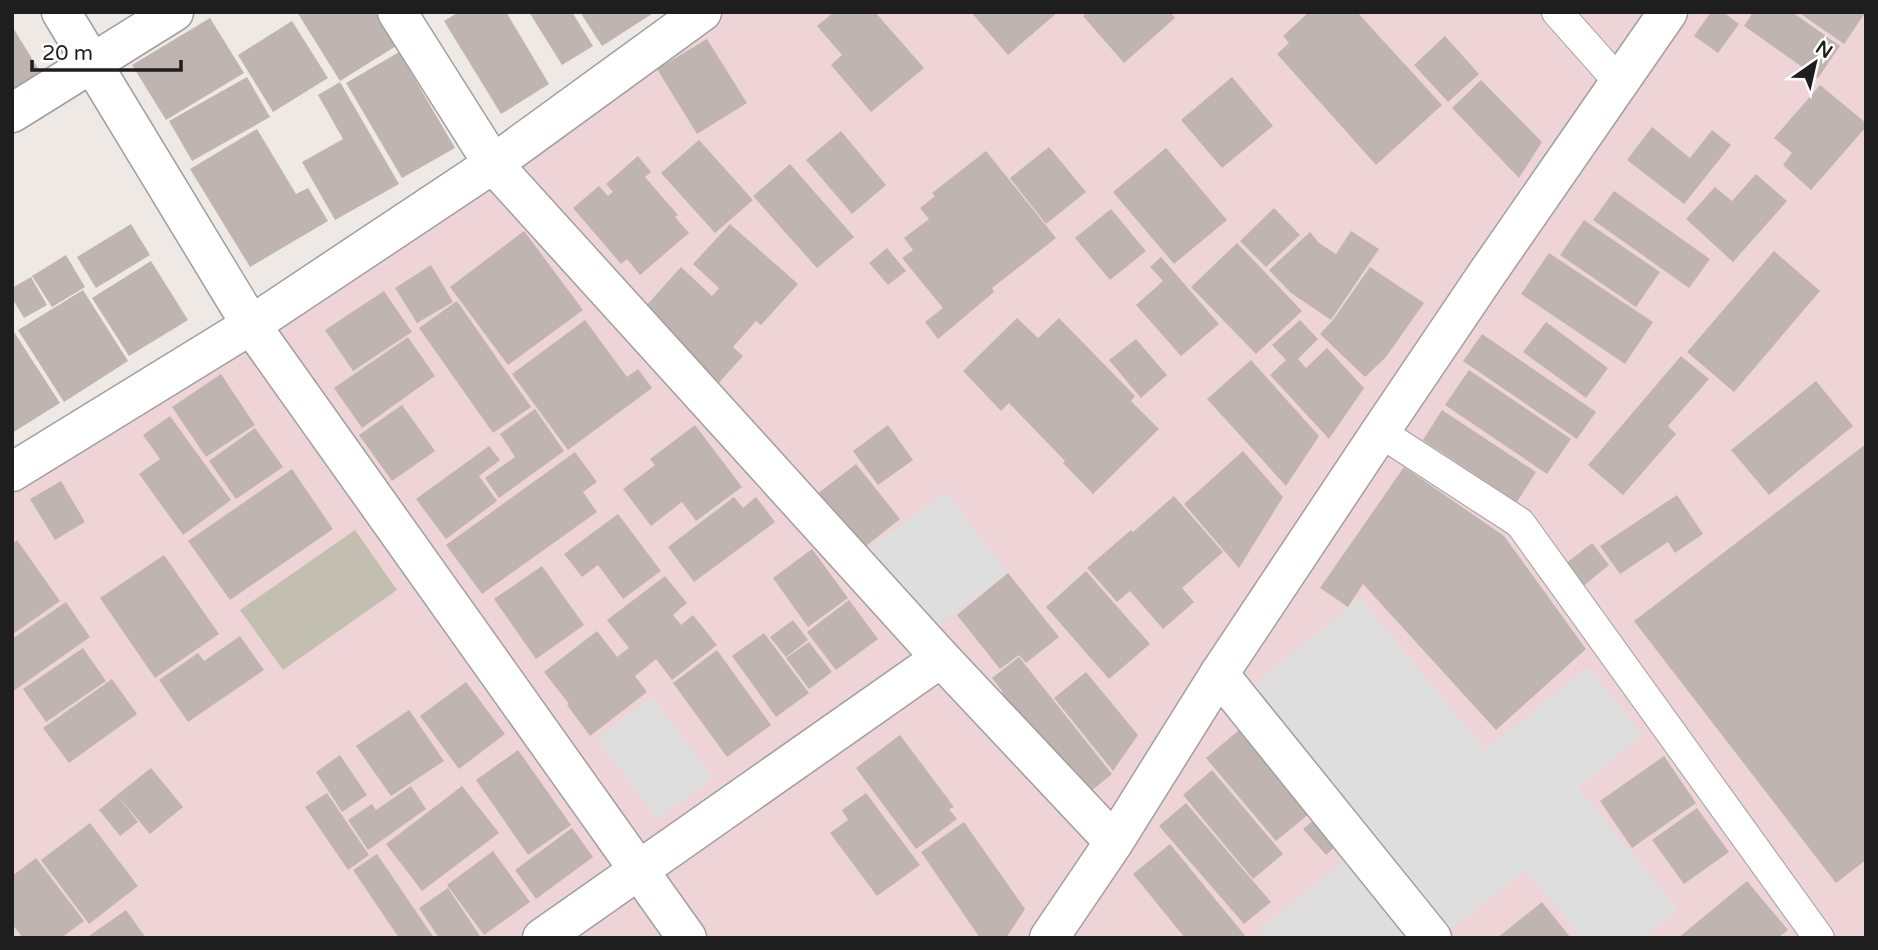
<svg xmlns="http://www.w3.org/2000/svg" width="1878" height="950" font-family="'Varela Round',sans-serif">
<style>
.commercial{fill:#efd4d7}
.construction{fill:#c3bfb0}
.parking{fill:#dedede}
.building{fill:#bfb4b0}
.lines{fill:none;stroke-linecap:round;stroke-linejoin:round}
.service-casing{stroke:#9f9f9f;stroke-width:32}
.minor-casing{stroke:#9f9f9f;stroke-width:41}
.tertiary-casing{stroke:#9f9f9f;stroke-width:41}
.service{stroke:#fff;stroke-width:30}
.minor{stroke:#fff;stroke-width:38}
.tertiary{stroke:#fff;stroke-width:38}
</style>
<rect width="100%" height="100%" fill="#eee9e4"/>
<path class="commercial" d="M 698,12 L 1866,12 L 1866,938 L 12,938 L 12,457 Z"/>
<path class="construction" d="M 355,530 L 397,590 L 283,670 L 240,610 Z"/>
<path class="parking" d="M 946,492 L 1008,573 L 923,637 L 861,555 Z
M 1360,598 L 1486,750 L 1588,667 L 1643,734 L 1578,788 L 1678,909 L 1643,938 L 1582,938 L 1526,870 L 1439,938 L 1267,938 L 1259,929 L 1363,846 L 1239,697 Z
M 653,697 L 713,778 L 657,819 L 597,738 Z"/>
<path class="building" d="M 297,12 L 375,12 L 396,46 L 340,81 Z
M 459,12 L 506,12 L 549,84 L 501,114 L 444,21 Z
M 529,12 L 572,12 L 593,46 L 562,65 Z
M 580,12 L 655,12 L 602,46 Z
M 834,12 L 875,12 L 924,68 L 871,112 L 831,65 L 842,55 L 817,26 Z
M 971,12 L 1058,12 L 1008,55 Z
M 1087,12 L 1170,12 L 1175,18 L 1124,63 L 1083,16 Z
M 1309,12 L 1357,12 L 1442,105 L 1376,165 L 1277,54 L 1289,43 L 1283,36 Z
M 1711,12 L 1723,12 L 1739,24 L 1718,53 L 1694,36 Z
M 1753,12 L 1792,12 L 1840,46 L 1818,78 L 1744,26 Z
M 1798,12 L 1863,12 L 1865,13 L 1844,44 Z
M 210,18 L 244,73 L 166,120 L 132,65 Z
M 292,21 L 328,78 L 273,112 L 238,55 Z
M 12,26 L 45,80 L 12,100 Z
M 1445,36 L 1479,74 L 1448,102 L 1414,65 Z
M 707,39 L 747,103 L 697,134 L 657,69 Z
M 399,52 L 455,148 L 402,178 L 346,83 Z
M 247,77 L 270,117 L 192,161 L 169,121 Z
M 1232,77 L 1273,126 L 1222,168 L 1181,120 Z
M 1481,80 L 1542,142 L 1519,178 L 1452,108 Z
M 340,82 L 399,184 L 335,220 L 302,162 L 343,139 L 318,95 Z
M 1820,85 L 1866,123 L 1866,127 L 1811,190 L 1783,165 L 1792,153 L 1774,138 Z
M 1652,127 L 1690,158 L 1712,130 L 1731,145 L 1684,204 L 1627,160 Z
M 257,129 L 296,194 L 308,188 L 328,221 L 250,267 L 190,169 Z
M 841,131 L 886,185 L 852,214 L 806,160 Z
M 699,140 L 753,200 L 715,233 L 661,173 Z
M 1049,147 L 1086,192 L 1046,224 L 1010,178 Z
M 1166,148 L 1227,220 L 1174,264 L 1113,192 Z
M 986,151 L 1056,238 L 992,288 L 994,292 L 938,339 L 925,322 L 943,308 L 902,258 L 913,250 L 904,238 L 929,219 L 920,208 L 935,196 L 932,193 Z
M 638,156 L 651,172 L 645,177 L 678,215 L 675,217 L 689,233 L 640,275 L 627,259 L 621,264 L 573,208 L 599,186 L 608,196 L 613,192 L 606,184 Z
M 790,164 L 854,237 L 817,268 L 753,196 Z
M 1756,174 L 1787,201 L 1733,262 L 1686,219 L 1715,187 L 1732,201 Z
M 1614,191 L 1710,259 L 1689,288 L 1593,220 Z
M 1274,208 L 1300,235 L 1266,267 L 1240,241 Z
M 1111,209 L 1146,251 L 1110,280 L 1075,238 Z
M 1584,220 L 1660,272 L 1636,307 L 1560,255 Z
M 131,224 L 150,255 L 96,288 L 77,257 Z
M 730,224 L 798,284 L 761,325 L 756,321 L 733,347 L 743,356 L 715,387 L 636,317 L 681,267 L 712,296 L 719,288 L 693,264 Z
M 524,231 L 583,310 L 508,365 L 450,287 Z
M 1351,231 L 1379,249 L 1331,320 L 1291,293 L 1269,270 L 1310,232 L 1319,243 L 1336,254 Z
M 1237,243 L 1302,311 L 1256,354 L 1191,287 Z
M 887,248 L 906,271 L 888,285 L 869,263 Z
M 1774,251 L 1820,291 L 1734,392 L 1687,352 Z
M 1549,253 L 1653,322 L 1625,364 L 1521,294 Z
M 66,255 L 85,287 L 52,307 L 32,276 Z
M 1161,257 L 1219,324 L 1181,356 L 1136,305 L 1163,281 L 1150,267 Z
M 151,261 L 188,320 L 129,356 L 92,298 Z
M 431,265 L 453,302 L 417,323 L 395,288 Z
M 1370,267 L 1424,303 L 1386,357 L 1365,377 L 1320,334 L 1333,320 Z
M 31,277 L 47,305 L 24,318 L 12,298 L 12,288 Z
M 83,290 L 128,361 L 64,402 L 18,330 Z
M 384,291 L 412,332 L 353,371 L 325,330 Z
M 457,301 L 531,407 L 493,433 L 419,328 Z
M 1017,318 L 1038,338 L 1059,318 L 1135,396 L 1131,401 L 1159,429 L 1093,494 L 1063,463 L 1065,461 L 1009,403 L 1001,411 L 963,371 Z
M 585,320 L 627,377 L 638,369 L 652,388 L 568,450 L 512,374 Z
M 1300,320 L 1318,339 L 1298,359 L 1306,368 L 1327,348 L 1364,388 L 1329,439 L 1270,375 L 1286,360 L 1272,345 Z
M 1546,322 L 1608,368 L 1586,398 L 1523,352 Z
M 12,329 L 60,403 L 12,433 Z
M 1482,334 L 1596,412 L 1577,439 L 1463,361 Z
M 408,337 L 435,376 L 362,428 L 334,388 Z
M 1136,339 L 1167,375 L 1141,398 L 1109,360 Z
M 1681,356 L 1709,379 L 1668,426 L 1676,434 L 1623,495 L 1588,465 Z
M 1251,360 L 1319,436 L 1286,486 L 1207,399 Z
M 1469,370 L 1571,439 L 1547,474 L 1445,405 Z
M 221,374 L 255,425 L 206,457 L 172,407 Z
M 1816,381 L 1853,426 L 1769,495 L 1731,450 Z
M 402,405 L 435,451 L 392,481 L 359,435 Z
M 535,409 L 564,451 L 499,498 L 485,478 L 515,457 L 500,434 Z
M 1442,410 L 1536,472 L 1517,502 L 1423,440 Z
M 170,416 L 231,500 L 183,535 L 139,474 L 160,459 L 143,435 Z
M 695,425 L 742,487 L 696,521 L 682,502 L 651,526 L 623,489 L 655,465 L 650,459 Z
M 888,425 L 913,460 L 878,485 L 853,451 Z
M 255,428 L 283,467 L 236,499 L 209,461 Z
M 1866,444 L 1866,860 L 1836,883 L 1634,621 Z
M 489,446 L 500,460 L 479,476 L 497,501 L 446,539 L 416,499 Z
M 1243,451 L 1283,497 L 1239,568 L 1184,504 Z
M 575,452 L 597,482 L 583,492 L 597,512 L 482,594 L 446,545 Z
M 856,464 L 900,519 L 861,550 L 817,494 Z
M 1404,467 L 1504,536 L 1586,649 L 1496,730 L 1363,584 L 1348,607 L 1320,588 Z
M 292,469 L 333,529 L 230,600 L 188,541 Z
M 61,481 L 85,522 L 55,540 L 30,499 Z
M 1677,495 L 1703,534 L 1675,553 L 1668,542 L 1620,574 L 1600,546 Z
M 1174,496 L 1223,552 L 1182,588 L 1194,602 L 1163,629 L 1130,591 L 1117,602 L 1087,568 L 1131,530 L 1133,532 Z
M 734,497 L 743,508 L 756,497 L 775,522 L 694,582 L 668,547 Z
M 618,514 L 661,571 L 623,599 L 598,565 L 582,577 L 564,554 Z
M 17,540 L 60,601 L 13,634 L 12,544 Z
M 1592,543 L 1609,565 L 1582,587 L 1565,564 Z
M 812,549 L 848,598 L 808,627 L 773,578 Z
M 164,555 L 219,634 L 155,678 L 100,598 Z
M 542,566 L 584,625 L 536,659 L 494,599 Z
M 1086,571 L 1150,644 L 1109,679 L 1046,607 Z
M 1008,573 L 1059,637 L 1026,663 L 1019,655 L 1000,669 L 957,615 Z
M 665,576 L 687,603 L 673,615 L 681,625 L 693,615 L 717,645 L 672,680 L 656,659 L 635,676 L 647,692 L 590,736 L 567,705 L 569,704 L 544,672 L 597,631 L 617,657 L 629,648 L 607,620 Z
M 849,600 L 878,639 L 836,670 L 807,632 Z
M 66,602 L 90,637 L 12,692 L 12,639 Z
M 793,620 L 808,640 L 786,657 L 770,637 Z
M 764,633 L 809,693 L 776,717 L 732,656 Z
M 240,636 L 264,670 L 188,722 L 159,680 L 198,653 L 204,661 Z
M 809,642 L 832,672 L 809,689 L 786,658 Z
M 83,648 L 106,681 L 46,722 L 23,689 Z
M 717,650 L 771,725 L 727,757 L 673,683 Z
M 1019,657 L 1112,774 L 1069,809 L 985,706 L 1003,692 L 992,678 Z
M 1086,672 L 1138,735 L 1113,771 L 1054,698 Z
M 112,679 L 137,714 L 69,763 L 43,728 Z
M 466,682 L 505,734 L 459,769 L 420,716 Z
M 409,710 L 444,761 L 391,796 L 356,746 Z
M 1239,730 L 1310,813 L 1276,841 L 1206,758 Z
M 900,735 L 954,807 L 949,809 L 957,819 L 916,849 L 856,768 Z
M 518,750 L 571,825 L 528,855 L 476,780 Z
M 340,755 L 367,795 L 342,812 L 316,772 Z
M 1664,756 L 1696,803 L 1632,848 L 1600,801 Z
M 151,768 L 183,807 L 150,834 L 117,795 Z
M 1212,770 L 1283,854 L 1253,879 L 1183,795 Z
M 411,786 L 426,809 L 368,850 L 348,820 L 372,804 L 376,810 Z
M 462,786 L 499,833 L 422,891 L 386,844 Z
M 327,793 L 369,855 L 348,870 L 305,807 Z
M 866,793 L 920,865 L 877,896 L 830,833 L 848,820 L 842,810 Z
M 117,795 L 138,822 L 120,836 L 99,810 Z
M 1186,803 L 1271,902 L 1244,924 L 1159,826 Z
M 1697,808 L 1729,852 L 1684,884 L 1652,840 Z
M 1315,819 L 1337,845 L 1326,855 L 1303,829 Z
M 964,822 L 1025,909 L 1008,935 L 1005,938 L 980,938 L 921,852 Z
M 90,823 L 138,886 L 89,924 L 41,860 Z
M 572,828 L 593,857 L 536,899 L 515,870 Z
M 1170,844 L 1247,938 L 1185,938 L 1133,874 Z
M 493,851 L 530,902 L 484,935 L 447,885 Z
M 377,854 L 434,938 L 399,938 L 353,870 Z
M 36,858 L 84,921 L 61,938 L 23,938 L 12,924 L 12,876 Z
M 1747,881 L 1788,930 L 1778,938 L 1678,938 Z
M 448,888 L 480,936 L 476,938 L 439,938 L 419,908 Z
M 1542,902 L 1571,938 L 1497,938 Z
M 126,910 L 146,938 L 86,938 Z"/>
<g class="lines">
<defs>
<path id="service" d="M 1557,12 L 1620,83
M 1380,432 L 1520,523 L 1819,938"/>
<path id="minor" d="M 397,12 L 493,164 L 941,658 L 1114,842
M 12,113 L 174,12
M 12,472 L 251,325 L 493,164 L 702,12
M 1219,674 L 1432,938
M 542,938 L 941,658"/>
<path id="tertiary" d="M 61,12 L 251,325 L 687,938
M 1049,938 L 1114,842 L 1219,674 L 1380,432 L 1486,275 L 1668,12"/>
</defs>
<use href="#service" class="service-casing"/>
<use href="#minor" class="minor-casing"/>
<use href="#tertiary" class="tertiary-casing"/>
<use href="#service" class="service"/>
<use href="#minor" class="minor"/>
<use href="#tertiary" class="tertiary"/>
</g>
<rect width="1878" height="950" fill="none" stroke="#1e1e1e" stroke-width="28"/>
<g transform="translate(1815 63) rotate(34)" stroke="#ffffff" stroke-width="5" paint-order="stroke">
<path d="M0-5L12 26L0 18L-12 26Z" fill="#1e1e1e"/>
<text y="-10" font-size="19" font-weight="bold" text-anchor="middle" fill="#1e1e1e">N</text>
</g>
<path d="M32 60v10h149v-10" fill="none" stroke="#1e1e1e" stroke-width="3.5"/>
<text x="42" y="60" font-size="21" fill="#1e1e1e" stroke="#ffffff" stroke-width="5" paint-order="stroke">20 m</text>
</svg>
